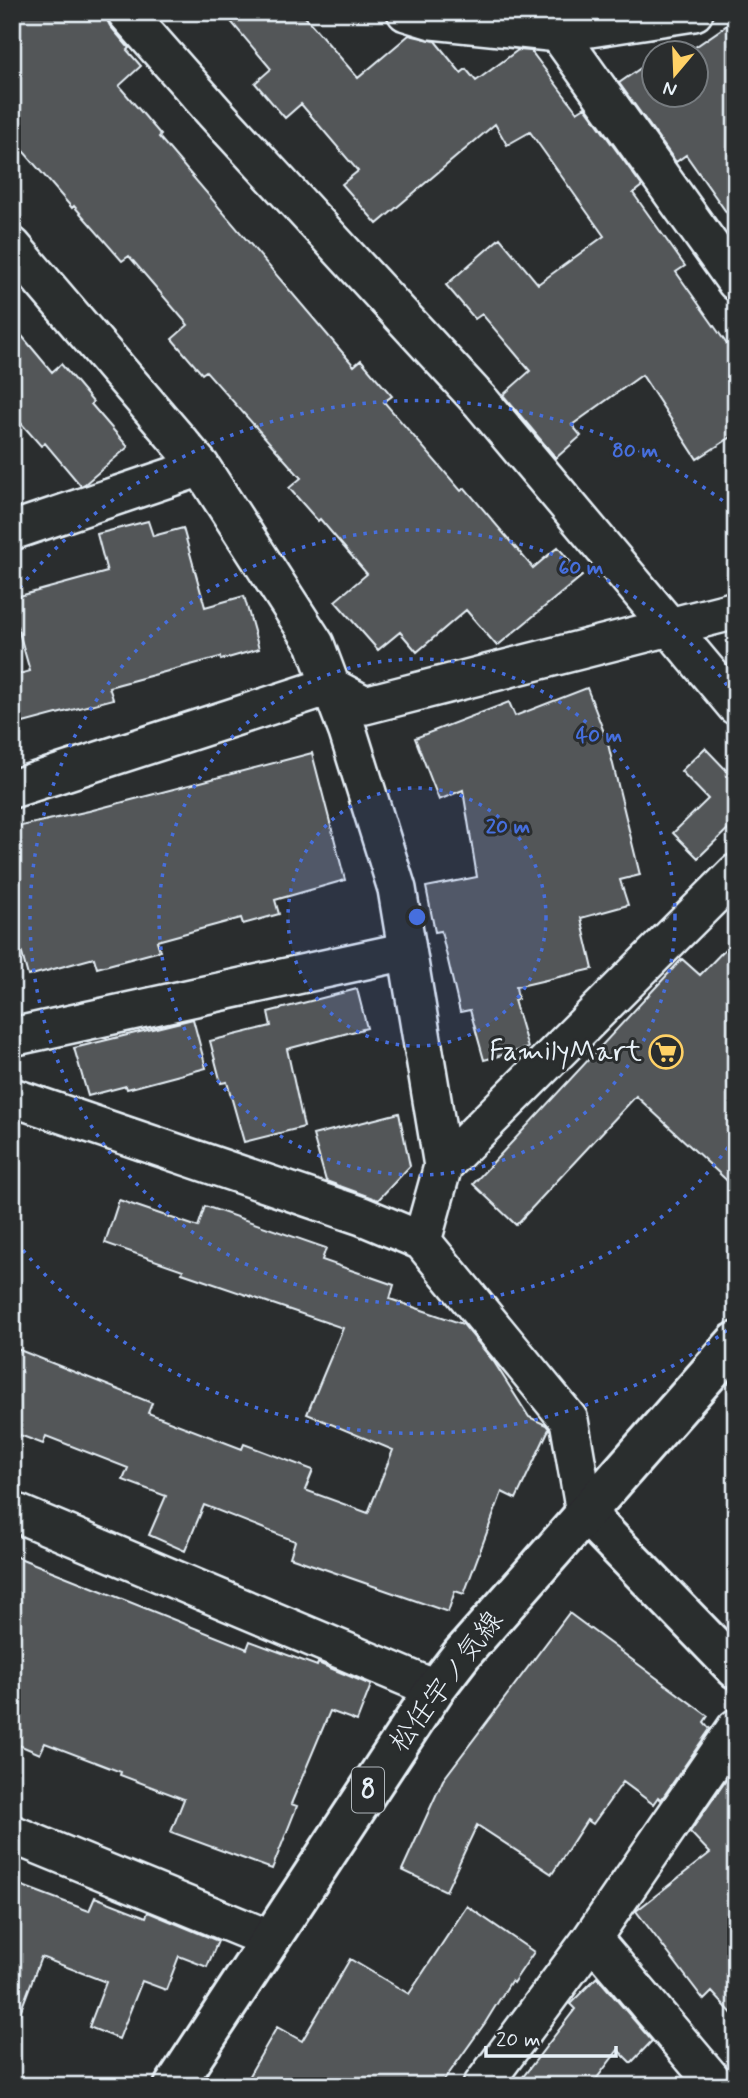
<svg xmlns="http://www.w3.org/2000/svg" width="748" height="2098" font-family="Mynerve,'Klee One',sans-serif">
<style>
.building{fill:#535759;stroke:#e8f1f8;stroke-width:2}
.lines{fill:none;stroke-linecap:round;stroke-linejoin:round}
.street-casing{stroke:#e8f1f8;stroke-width:42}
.secondary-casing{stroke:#e8f1f8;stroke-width:44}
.primary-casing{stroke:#e8f1f8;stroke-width:44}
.street{stroke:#2a2d2e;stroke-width:37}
.secondary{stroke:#2a2d2e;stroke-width:38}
.primary{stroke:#2a2d2e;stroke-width:38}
.ring{fill:none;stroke:#466fde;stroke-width:3.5;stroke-dasharray:3.5 7}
.labels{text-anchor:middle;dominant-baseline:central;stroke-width:6;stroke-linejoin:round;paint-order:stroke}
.shield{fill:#2a2d2e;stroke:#afb6bb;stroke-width:2}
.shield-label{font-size:26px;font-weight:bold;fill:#e8f1f8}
.poi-label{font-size:28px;fill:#e8f1f8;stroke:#2a2d2e;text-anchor:end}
.street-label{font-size:28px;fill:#e8f1f8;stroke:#2a2d2e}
.centre{fill:#466fde;stroke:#2a2d2e;stroke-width:3.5}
.ring-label{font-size:21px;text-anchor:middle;font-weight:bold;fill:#466fde;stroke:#2a2d2e;stroke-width:6;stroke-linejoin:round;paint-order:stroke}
</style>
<rect width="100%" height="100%" fill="#2a2d2e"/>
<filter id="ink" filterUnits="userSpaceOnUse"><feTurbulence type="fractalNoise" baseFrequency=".0143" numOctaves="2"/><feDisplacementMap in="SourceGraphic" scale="14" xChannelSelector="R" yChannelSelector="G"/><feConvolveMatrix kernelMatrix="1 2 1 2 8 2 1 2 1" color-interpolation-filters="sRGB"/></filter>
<g filter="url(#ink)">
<path class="building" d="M 12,12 L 103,12 L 110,26 L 129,48 L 127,50 L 141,66 L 119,86 L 161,135 L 159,137 L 354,366 L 361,360 L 392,396 L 384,402 L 461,491 L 465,488 L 533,568 L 558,547 L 582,576 L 497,646 L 466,610 L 417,652 L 400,632 L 378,650 L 335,601 L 367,574 L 320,519 L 318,521 L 289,488 L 301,478 L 206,371 L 202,374 L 172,339 L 188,325 L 129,256 L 122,261 L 74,206 L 72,208 L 12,138 Z
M 223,12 L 301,12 L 358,78 L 409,35 L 435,41 L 461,73 L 466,69 L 476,81 L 518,50 L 531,51 L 577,112 L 585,107 L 642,186 L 633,193 L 685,266 L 676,272 L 736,357 L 736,434 L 697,459 L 642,375 L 572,425 L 581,436 L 556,458 L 503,395 L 530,371 L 482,314 L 475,319 L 446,285 L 500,238 L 538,284 L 604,236 L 530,132 L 507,145 L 495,124 L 377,224 L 342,184 L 358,171 L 301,104 L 285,118 L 255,83 L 271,69 Z
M 736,19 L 736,226 L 686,155 L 676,162 L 619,83 L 654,59 L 654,94 L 696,94 L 696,52 L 688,52 Z
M 12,324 L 52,372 L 61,364 L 93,402 L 91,404 L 128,447 L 85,484 L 81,486 L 45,443 L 41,446 L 12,413 Z
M 148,521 L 153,536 L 183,528 L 205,607 L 244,596 L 259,649 L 221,660 L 220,657 L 109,687 L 113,699 L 12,726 L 12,676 L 30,671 L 12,607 L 12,598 L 107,572 L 97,534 Z
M 587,688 L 607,740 L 640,875 L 620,880 L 628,905 L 581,918 L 593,969 L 516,987 L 518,999 L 514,1000 L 528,1048 L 484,1060 L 470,1010 L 460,1012 L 441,931 L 435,932 L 426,887 L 477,877 L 463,790 L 439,800 L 415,738 L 509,702 L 515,716 Z
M 705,748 L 732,776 L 736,772 L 736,827 L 733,824 L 698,858 L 673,833 L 708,799 L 681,771 Z
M 312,753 L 345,880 L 275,900 L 279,914 L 243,924 L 241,918 L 157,941 L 160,951 L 97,968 L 94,958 L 28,976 L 12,917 L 12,828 L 89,811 Z
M 736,938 L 736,1189 L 636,1096 L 516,1225 L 473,1184 L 682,959 L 700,975 Z
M 357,989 L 367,1028 L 287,1049 L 304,1127 L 244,1142 L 227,1082 L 221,1083 L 210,1041 L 271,1026 L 268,1012 Z
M 193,1019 L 206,1068 L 127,1089 L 126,1086 L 88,1096 L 74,1048 Z
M 399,1113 L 410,1166 L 378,1200 L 326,1181 L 313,1135 Z
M 119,1200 L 198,1227 L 205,1206 L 326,1248 L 322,1260 L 394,1285 L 390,1299 L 463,1324 L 494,1362 L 529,1417 L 546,1425 L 549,1429 L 516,1499 L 502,1492 L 464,1594 L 455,1591 L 448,1612 L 290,1557 L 295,1541 L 204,1505 L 185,1551 L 149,1535 L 166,1496 L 123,1480 L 128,1468 L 46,1436 L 43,1444 L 12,1432 L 12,1347 L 152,1403 L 148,1413 L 242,1449 L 244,1444 L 313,1470 L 305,1490 L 368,1513 L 393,1450 L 307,1414 L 343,1328 L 182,1273 L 183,1270 L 105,1243 Z
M 12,1555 L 247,1649 L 250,1641 L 317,1666 L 318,1663 L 371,1685 L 357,1721 L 330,1711 L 291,1804 L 297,1806 L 272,1869 L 171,1832 L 184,1799 L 120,1775 L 121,1772 L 45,1743 L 40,1754 L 12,1742 Z
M 569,1613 L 708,1716 L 704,1722 L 710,1729 L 661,1800 L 658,1797 L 653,1804 L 623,1782 L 593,1824 L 587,1820 L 552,1874 L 477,1825 L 446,1891 L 402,1870 L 443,1780 Z
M 736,1766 L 736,2018 L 712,1992 L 704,2000 L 636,1911 L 710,1853 L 690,1832 Z
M 12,1882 L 89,1911 L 95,1897 L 146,1917 L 148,1912 L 218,1941 L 207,1967 L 179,1956 L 166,1990 L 142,1981 L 119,2039 L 89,2027 L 106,1982 L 41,1957 L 16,2023 L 12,2022 Z
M 467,1906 L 534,1952 L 513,1983 L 511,1981 L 485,2023 L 440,2086 L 243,2086 L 277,2027 L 302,2041 L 350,1959 L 409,1994 Z
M 597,1977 L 652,2041 L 631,2063 L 618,2050 L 591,2086 L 516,2086 L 575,2009 L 570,2004 Z"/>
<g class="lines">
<defs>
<path id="street" d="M 126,12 L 215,113 L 482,403 L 736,706
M 406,12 L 432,20 L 558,33 L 694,12
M 558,33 L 736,282
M 12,246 L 201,467 L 315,644 L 348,732 L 397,889 L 443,1166 L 422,1241
M 12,531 L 201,467
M 12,789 L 330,686 L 365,705 L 736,610
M 12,1037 L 407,951
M 12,1097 L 362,1216 L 422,1241 L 569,1420 L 585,1513
M 443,1166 L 736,873
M 12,1511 L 435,1689
M 12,1834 L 269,1939
M 482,2086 L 592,1938
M 717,2086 L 592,1938 L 736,1728"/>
<path id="secondary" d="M 585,1513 L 736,1669"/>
<path id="primary" d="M 174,2086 L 435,1689 L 462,1654 L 736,1342"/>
</defs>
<use href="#street" class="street-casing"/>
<use href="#secondary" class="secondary-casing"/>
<use href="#primary" class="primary-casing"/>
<use href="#street" class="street"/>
<use href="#secondary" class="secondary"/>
<use href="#primary" class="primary"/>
</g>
</g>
<circle cx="417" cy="917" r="129" fill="#466fde" fill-opacity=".12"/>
<g class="ring">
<circle cx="417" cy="917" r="129"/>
<circle cx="417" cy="917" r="258"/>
<path d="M734 1139A387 387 0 1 1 734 695"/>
<path d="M735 1324A516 516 0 0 1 13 1238M13 596A516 516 0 0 1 735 510"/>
</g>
<defs>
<symbol id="supermarket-ring" viewBox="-11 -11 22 22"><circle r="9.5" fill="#2a2d2e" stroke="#ffd166" stroke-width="1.5"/><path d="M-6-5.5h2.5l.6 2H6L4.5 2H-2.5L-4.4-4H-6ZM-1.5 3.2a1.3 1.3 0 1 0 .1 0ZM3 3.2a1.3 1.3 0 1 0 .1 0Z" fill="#ffd166"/></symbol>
</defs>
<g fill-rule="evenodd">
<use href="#supermarket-ring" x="647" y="1033" width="38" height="38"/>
</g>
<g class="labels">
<rect class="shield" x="352" y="1767.5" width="32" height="45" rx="5"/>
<g class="shield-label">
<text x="368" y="1790">8</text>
</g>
<g class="poi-label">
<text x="642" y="1052">FamilyMart</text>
</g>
<g class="street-label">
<text transform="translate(447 1682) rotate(-53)">松任宇ノ気線</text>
</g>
</g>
<circle cx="417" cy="917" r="10" class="centre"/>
<g class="ring-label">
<text x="635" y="457">80 m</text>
<text x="581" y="574">60 m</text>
<text x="599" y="742">40 m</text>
<text x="508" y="833">20 m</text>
</g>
<rect width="748" height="2098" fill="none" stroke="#2a2d2e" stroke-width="42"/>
<rect x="21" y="21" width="706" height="2056" fill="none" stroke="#e8f1f8" stroke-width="2.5" filter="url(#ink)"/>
<g transform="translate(675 74) rotate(199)"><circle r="33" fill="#2a2d2e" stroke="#767b7f" stroke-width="2"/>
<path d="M0-5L12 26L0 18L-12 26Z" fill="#ffd166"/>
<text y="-10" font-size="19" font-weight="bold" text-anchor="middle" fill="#e8f1f8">N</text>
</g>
<path d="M486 2046v10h130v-10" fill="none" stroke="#e8f1f8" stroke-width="3.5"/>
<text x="496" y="2046" font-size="21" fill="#e8f1f8" stroke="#2a2d2e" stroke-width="5" paint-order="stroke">20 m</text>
</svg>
